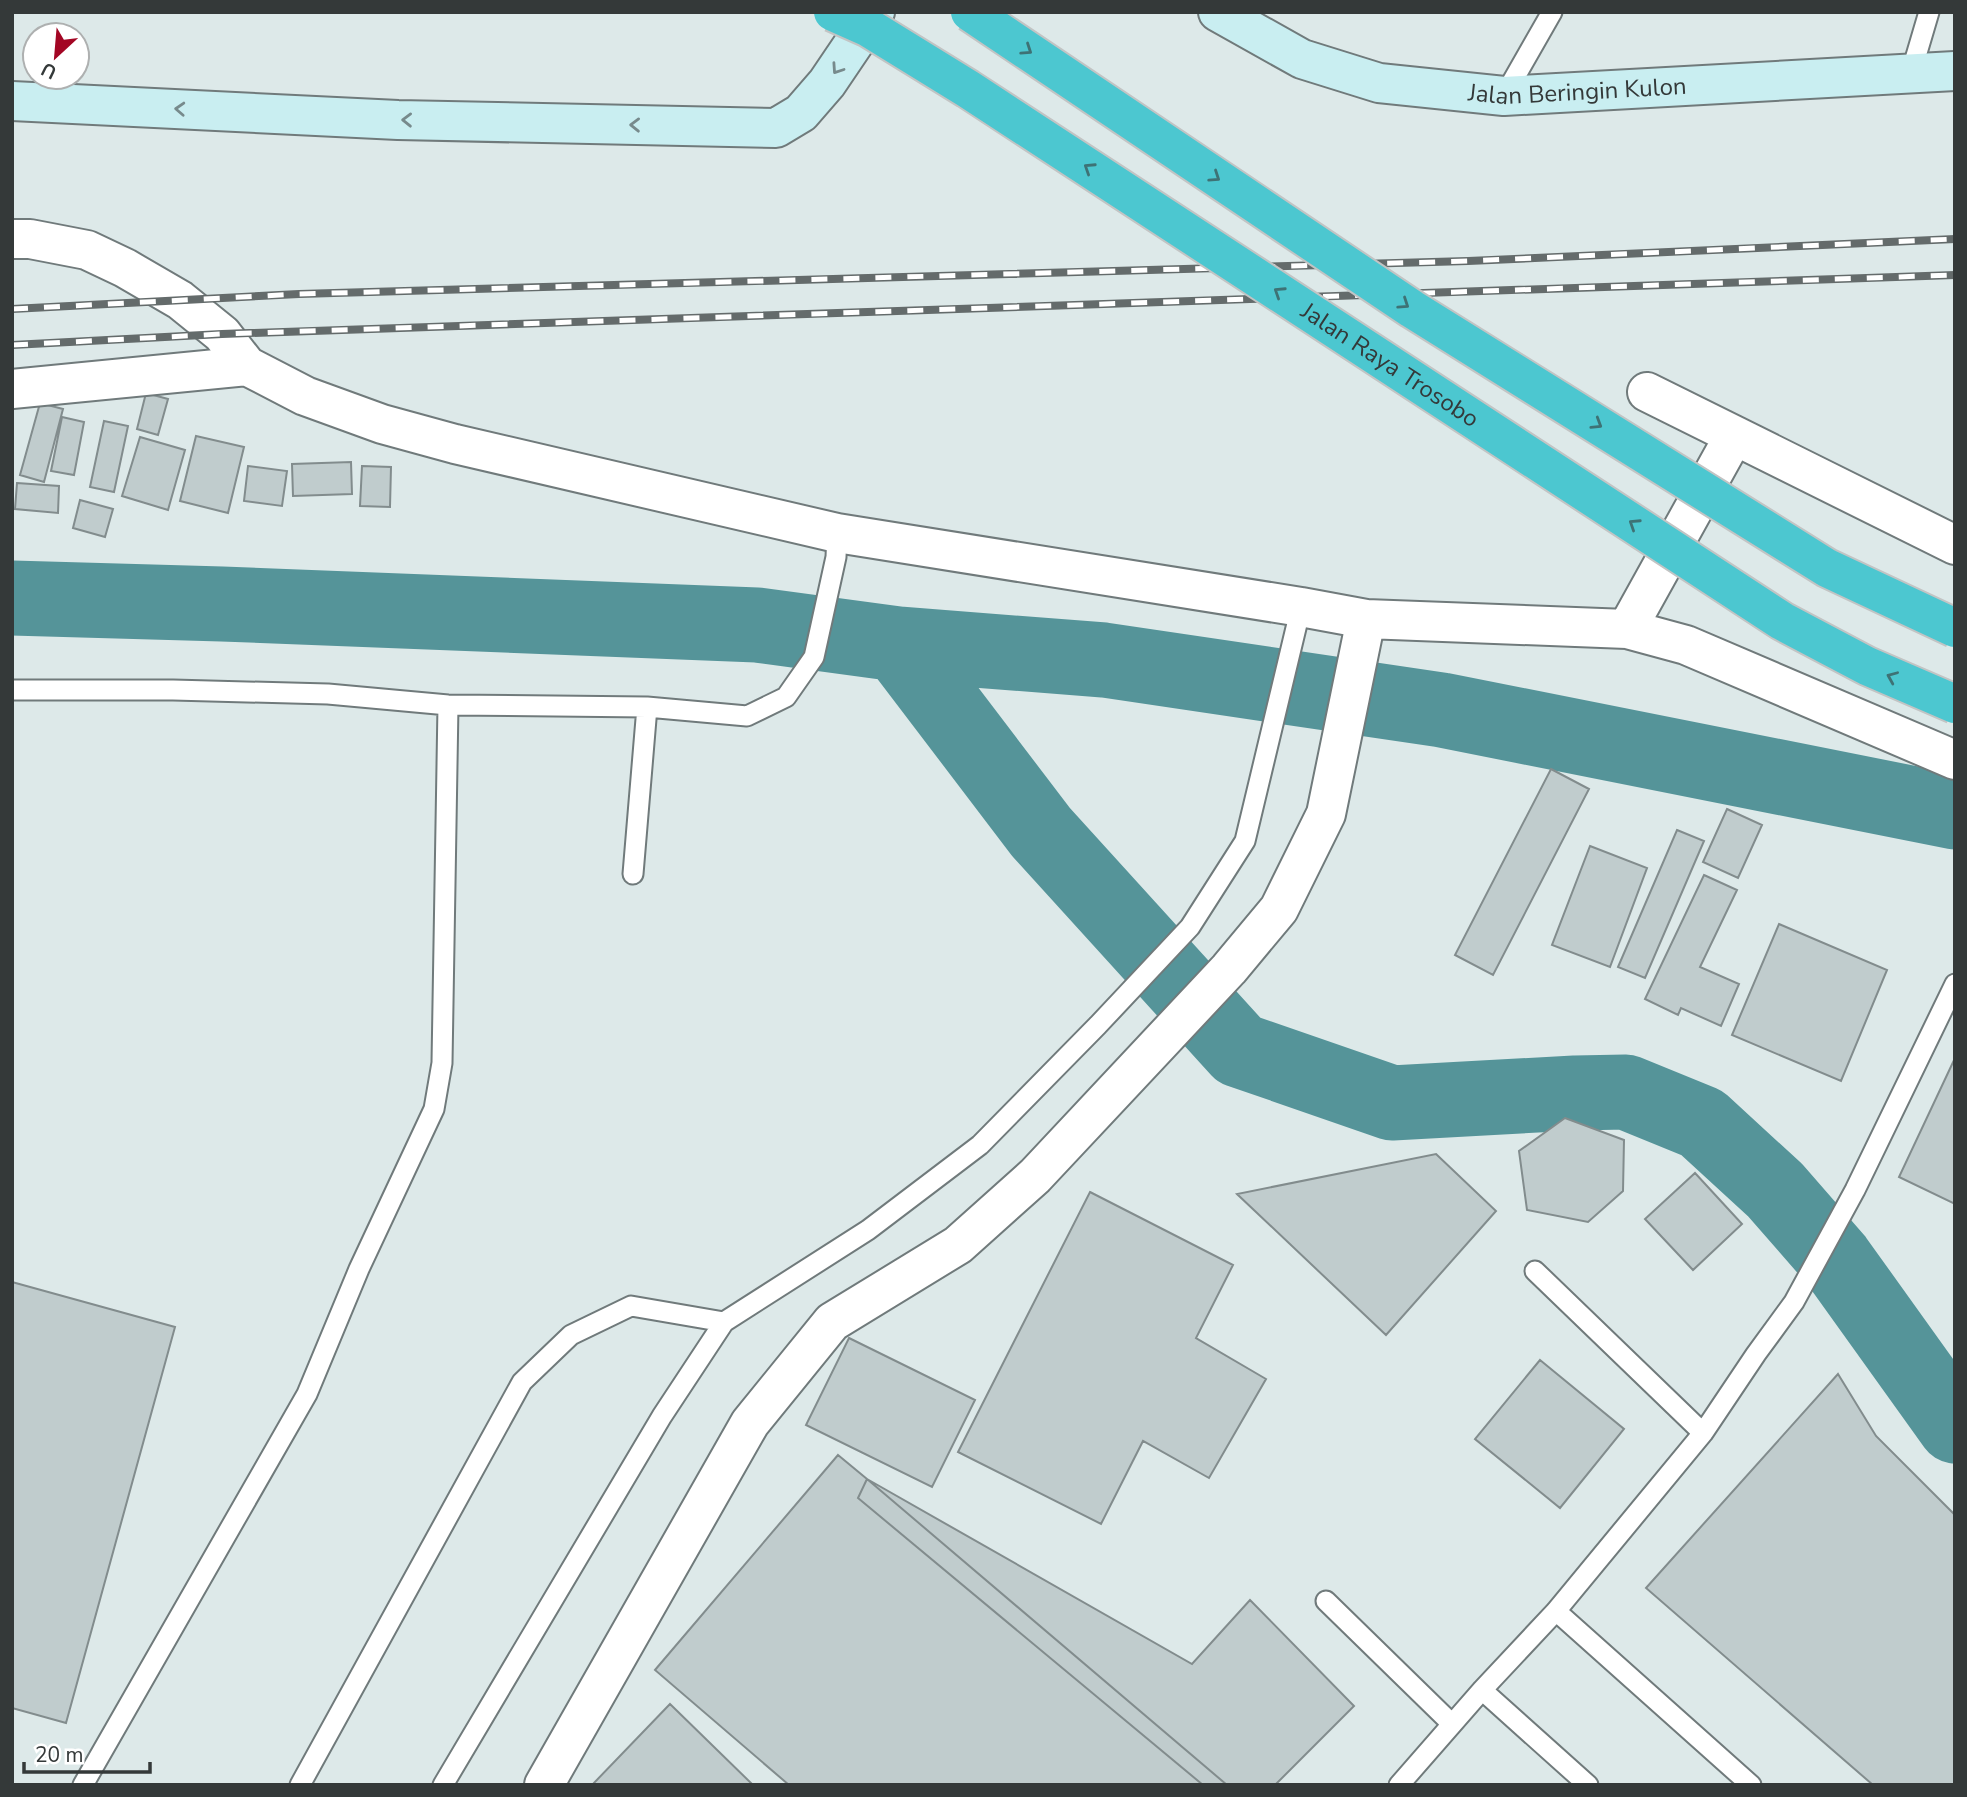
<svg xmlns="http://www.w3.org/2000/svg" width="1967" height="1797" font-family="'Nunito Sans',sans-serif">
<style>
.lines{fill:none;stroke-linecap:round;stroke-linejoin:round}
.river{stroke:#559499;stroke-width:75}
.building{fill:#c0cccd;stroke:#828c8d;stroke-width:2}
.lane-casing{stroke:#707a7b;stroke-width:23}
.street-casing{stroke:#707a7b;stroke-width:42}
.secondary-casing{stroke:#707a7b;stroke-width:42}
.lane{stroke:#fff;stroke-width:19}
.street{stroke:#fff;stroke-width:38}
.secondary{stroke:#c9eef1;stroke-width:38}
.rail-casing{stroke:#646b6b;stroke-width:8}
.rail{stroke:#fff;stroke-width:5;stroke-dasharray:16;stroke-linecap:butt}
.highway-bridge-casing{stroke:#c2c4c4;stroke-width:42;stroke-linecap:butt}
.highway-bridge{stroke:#4cc7d0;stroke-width:38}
.oneway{stroke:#3e7275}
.oneway2{stroke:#778a8c}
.labels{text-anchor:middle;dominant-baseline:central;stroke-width:7;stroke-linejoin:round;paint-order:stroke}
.street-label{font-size:24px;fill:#343939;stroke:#fff}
</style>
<rect width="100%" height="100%" fill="#dde9e9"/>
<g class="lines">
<path class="river" d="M 12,598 L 222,604 L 757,625 L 898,644 L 1041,832 L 1239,1050 L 1392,1103 L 1575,1093 L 1626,1092 L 1702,1123 L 1775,1190 L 1836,1260 L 1955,1426
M 898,644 L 1104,660 L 1442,710 L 1955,812"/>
</g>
<path class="building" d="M 146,393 L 168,399 L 158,435 L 137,429 Z
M 40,403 L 63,409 L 44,482 L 20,475 Z
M 62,417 L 84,422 L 74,475 L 51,471 Z
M 104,421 L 128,426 L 114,492 L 90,487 Z
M 196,436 L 244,447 L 228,513 L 180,501 Z
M 140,437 L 185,450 L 168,510 L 122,496 Z
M 351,462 L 352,494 L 293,496 L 292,464 Z
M 248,466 L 287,471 L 282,506 L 244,501 Z
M 362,466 L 391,467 L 390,507 L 360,506 Z
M 17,483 L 59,486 L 58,513 L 15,509 Z
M 80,500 L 113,509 L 105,537 L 73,528 Z
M 1551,769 L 1589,789 L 1493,975 L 1455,955 Z
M 1727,809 L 1762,825 L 1738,878 L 1703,862 Z
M 1677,830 L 1704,841 L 1645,978 L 1618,967 Z
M 1590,846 L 1647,868 L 1610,967 L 1552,945 Z
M 1704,875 L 1737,890 L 1700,967 L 1739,984 L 1721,1026 L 1681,1008 L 1678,1015 L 1645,999 Z
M 1779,924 L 1887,970 L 1841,1081 L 1732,1035 Z
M 1955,1058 L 1955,1204 L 1899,1177 Z
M 1565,1118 L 1624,1140 L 1623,1191 L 1588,1222 L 1527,1210 L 1519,1151 Z
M 1436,1154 L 1496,1211 L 1386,1335 L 1237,1194 Z
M 1695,1173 L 1742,1224 L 1693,1270 L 1645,1219 Z
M 1090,1192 L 1233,1265 L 1196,1338 L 1266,1379 L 1209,1478 L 1143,1441 L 1101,1524 L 958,1452 Z
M 12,1282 L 175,1327 L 66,1723 L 12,1708 Z
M 849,1338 L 975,1400 L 932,1487 L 806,1425 Z
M 1540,1360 L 1624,1429 L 1560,1508 L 1475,1439 Z
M 1838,1374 L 1876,1436 L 1955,1515 L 1955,1785 L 1873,1785 L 1646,1588 Z
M 838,1455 L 867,1479 L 1227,1785 L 789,1785 L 655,1670 Z
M 867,1479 L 1192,1664 L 1250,1600 L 1354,1706 L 1275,1785 L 1203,1785 L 858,1498 Z
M 670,1704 L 753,1785 L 592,1785 Z"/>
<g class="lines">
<defs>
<path id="lane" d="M 1911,73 L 1929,12
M 1504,96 L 1552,12
M 12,690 L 173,690 L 328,694 L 448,705 L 647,707 L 747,716 L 786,697 L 814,657 L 836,557 L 837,533
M 633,874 L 647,707
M 1535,1271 L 1703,1433
M 1326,1601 L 1452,1724
M 1556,1611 L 1751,1785
M 1482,1690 L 1588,1785
M 83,1785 L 307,1394 L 359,1269 L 434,1109 L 442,1063 L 448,705
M 300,1785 L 522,1382 L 571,1335 L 631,1306 L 724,1322
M 443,1785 L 662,1416 L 724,1322 L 868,1230 L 980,1145 L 1098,1025 L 1190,927 L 1245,841 L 1301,607
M 1399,1785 L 1482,1690 L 1556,1611 L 1703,1433 L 1756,1354 L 1794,1302 L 1855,1190 L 1955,984"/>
<path id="street" d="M 12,239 L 30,239 L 87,250 L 125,268 L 180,300 L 222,334 L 247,366 L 305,396 L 382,424 L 455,444 L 837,533 L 1301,607 L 1366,619 L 1627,629 L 1686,645 L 1955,760
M 12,389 L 247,366
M 1647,392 L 1955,545
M 1627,629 L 1734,436
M 544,1785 L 750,1423 L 832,1322 L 958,1245 L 1035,1176 L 1229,969 L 1279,909 L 1326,814 L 1366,619"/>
<g id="secondary">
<path id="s1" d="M 1218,12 L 1302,59 L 1379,83 L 1504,96 L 1955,71"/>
<path d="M 12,101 L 398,120 L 776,128 L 801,113 L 827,83 L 875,12"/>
</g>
</defs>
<use href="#lane" class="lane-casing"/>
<use href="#street" class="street-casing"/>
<use href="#secondary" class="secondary-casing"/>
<use href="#lane" class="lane"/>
<use href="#street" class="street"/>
<use href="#secondary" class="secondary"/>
<defs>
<path id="rail" d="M 12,309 L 299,294 L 1468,261 L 1955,239
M 12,345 L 222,334 L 1955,275"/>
</defs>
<use href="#rail" class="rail-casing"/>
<use href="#rail" class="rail"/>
<defs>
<g id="highway-bridge">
<path id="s2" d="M 833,12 L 869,28 L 968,89 L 1782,621 L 1867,666 L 1955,704"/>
<path d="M 970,12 L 1412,309 L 1827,568 L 1955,628"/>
</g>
</defs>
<use href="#highway-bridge" class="highway-bridge-casing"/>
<use href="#highway-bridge" class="highway-bridge"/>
</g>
<defs><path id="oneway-chevron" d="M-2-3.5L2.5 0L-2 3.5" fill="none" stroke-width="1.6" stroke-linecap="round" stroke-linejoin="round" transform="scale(1.75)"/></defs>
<g class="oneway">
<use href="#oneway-chevron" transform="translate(1027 50) rotate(34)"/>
<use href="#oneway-chevron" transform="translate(1089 168) rotate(-147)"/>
<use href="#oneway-chevron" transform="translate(1215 177) rotate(34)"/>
<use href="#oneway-chevron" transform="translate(1279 292) rotate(-147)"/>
<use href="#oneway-chevron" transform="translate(1404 304) rotate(34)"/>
<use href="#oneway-chevron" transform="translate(1597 424) rotate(32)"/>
<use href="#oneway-chevron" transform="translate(1634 524) rotate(-147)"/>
<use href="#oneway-chevron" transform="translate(1892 677) rotate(-157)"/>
</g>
<g class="oneway2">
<use href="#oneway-chevron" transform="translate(837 69) rotate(124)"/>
<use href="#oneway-chevron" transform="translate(180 109) rotate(-177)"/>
<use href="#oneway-chevron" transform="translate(407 120) rotate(-179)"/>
<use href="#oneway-chevron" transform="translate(635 125) rotate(-179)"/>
</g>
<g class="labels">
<g class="street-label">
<text stroke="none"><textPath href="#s1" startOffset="376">Jalan Beringin Kulon</textPath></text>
<text stroke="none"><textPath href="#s2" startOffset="660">Jalan Raya Trosobo</textPath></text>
</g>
</g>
<rect width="1967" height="1797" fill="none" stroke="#343939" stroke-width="28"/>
<g transform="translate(56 56) rotate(206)"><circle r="33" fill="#ffffff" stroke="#aeb0b0" stroke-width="2"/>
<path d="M0-5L12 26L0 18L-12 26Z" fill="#a30624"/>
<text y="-10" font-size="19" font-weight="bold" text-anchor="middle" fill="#343939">U</text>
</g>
<path d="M24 1762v10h126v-10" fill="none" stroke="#343939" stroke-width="3.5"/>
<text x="35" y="1762" font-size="21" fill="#343939" stroke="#ffffff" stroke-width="5" paint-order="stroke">20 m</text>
</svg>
